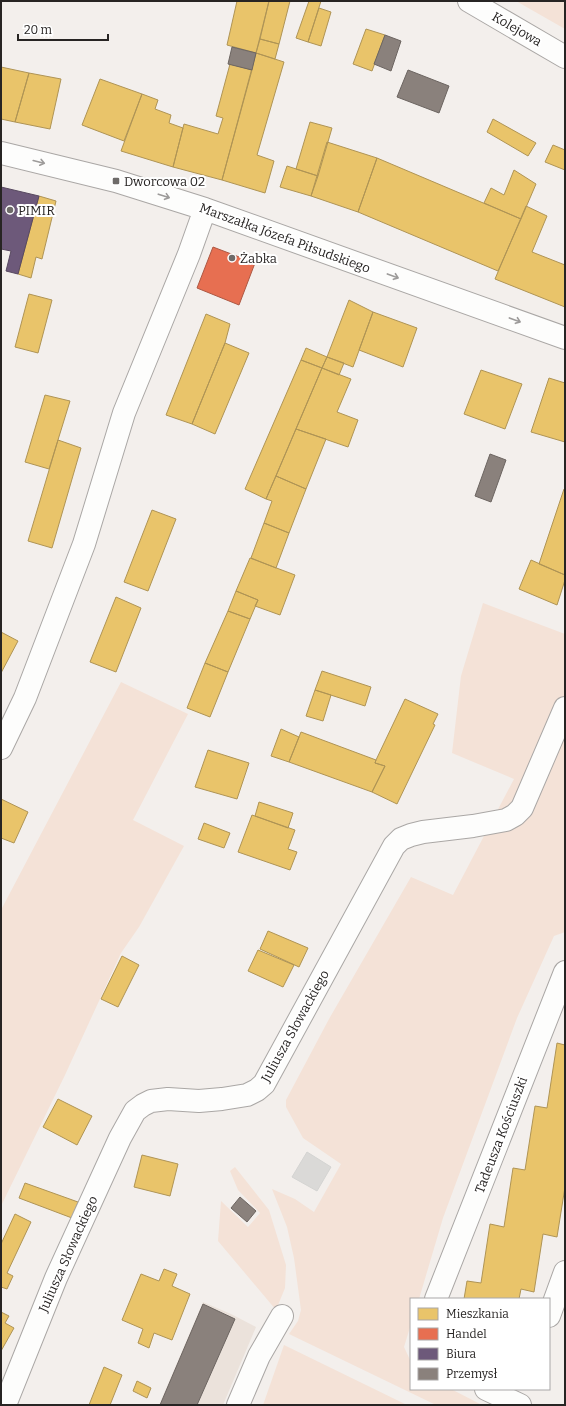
<svg xmlns="http://www.w3.org/2000/svg" width="566" height="1406" font-family="Bitter,serif">
<style>
.built{fill:#ebe2db}
.green{fill:#f4e2d7}
.homes{fill:#e9c46a;stroke:#af9455}
.shops{fill:#e76f51;stroke:#ad5843}
.offices{fill:#6d597a;stroke:#584960}
.industry{fill:#8a817c;stroke:#6c6561}
.building{fill:#dad9d7;stroke:#d4d4d2}
.lines{fill:none;stroke-linecap:round;stroke-linejoin:round}
.minor-casing{stroke:#aaa7a5;stroke-width:24}
.minor{stroke:#fdfdfc;stroke-width:22}
.oneway{stroke:#9d9b9a}
.poi-dot{fill:#6e6b69;stroke:#fff;stroke-width:1.5}
.labels{text-anchor:middle;dominant-baseline:central;stroke-width:4;stroke-linejoin:round;paint-order:stroke}
.street-label{font-size:13px;fill:#272423;stroke:#fff}
.poi-label{font-size:13px;fill:#272423;stroke:#fff;text-anchor:start}
</style>
<rect width="100%" height="100%" fill="#f3efec"/>
<path class="built" d="M 203,1302 L 231,1314 L 256,1327 L 223,1405 L 159,1405 Z"/>
<path class="green" d="M 516,1 L 565,1 L 565,29 Z
M 483,603 L 565,634 L 565,932 L 554,936 L 517,1018 L 443,1218 L 419,1299 L 411,1299 L 411,1324 L 404,1347 L 411,1362 L 411,1389 L 451,1389 L 482,1405 L 436,1405 L 289,1334 L 298,1321 L 301,1310 L 294,1258 L 287,1227 L 272,1189 L 295,1199 L 314,1212 L 341,1164 L 303,1138 L 286,1107 L 286,1100 L 329,1019 L 411,877 L 453,895 L 514,779 L 452,753 L 461,676 Z
M 121,682 L 188,714 L 133,820 L 184,846 L 139,927 L 121,953 L 65,1075 L 1,1206 L 1,910 Z
M 235,1167 L 269,1210 L 286,1265 L 285,1288 L 276,1310 L 218,1241 L 221,1201 L 248,1227 L 260,1213 L 238,1190 L 230,1171 Z
M 284,1345 L 407,1405 L 263,1405 Z"/>
<path class="homes" d="M 237,1 L 269,1 L 256,53 L 227,45 Z
M 269,1 L 290,1 L 279,44 L 260,39 Z
M 309,1 L 321,1 L 308,42 L 296,38 Z
M 319,8 L 331,12 L 321,46 L 308,42 Z
M 366,29 L 385,35 L 372,71 L 353,64 Z
M 260,39 L 279,44 L 275,59 L 256,53 Z
M 256,53 L 284,62 L 257,155 L 274,161 L 265,193 L 222,180 Z
M 230,64 L 252,70 L 222,180 L 173,167 L 184,124 L 218,134 L 223,118 L 216,116 Z
M 1,67 L 29,73 L 15,122 L 1,119 Z
M 29,73 L 61,79 L 50,129 L 15,122 Z
M 100,79 L 142,94 L 124,141 L 82,125 Z
M 142,94 L 158,100 L 155,109 L 171,115 L 169,123 L 183,128 L 173,167 L 121,151 Z
M 493,119 L 536,143 L 528,156 L 487,132 Z
M 310,122 L 332,128 L 318,176 L 296,169 Z
M 327,142 L 377,158 L 358,212 L 311,196 Z
M 553,145 L 565,150 L 565,170 L 545,162 Z
M 377,158 L 521,219 L 498,271 L 358,212 Z
M 287,166 L 318,176 L 311,196 L 280,187 Z
M 514,170 L 536,184 L 521,219 L 484,203 L 491,188 L 504,195 Z
M 39,196 L 56,201 L 42,259 L 36,257 L 31,278 L 18,274 Z
M 526,206 L 547,216 L 532,252 L 565,265 L 565,307 L 495,279 Z
M 29,294 L 52,300 L 38,353 L 15,347 Z
M 349,300 L 373,312 L 353,367 L 327,357 Z
M 373,312 L 417,328 L 403,367 L 359,350 Z
M 206,314 L 230,324 L 225,343 L 192,424 L 166,415 Z
M 225,343 L 249,353 L 215,434 L 192,424 Z
M 306,348 L 327,357 L 322,368 L 301,360 Z
M 327,357 L 344,363 L 339,375 L 322,368 Z
M 301,360 L 322,368 L 266,499 L 245,489 Z
M 322,368 L 351,379 L 337,412 L 358,420 L 348,447 L 296,429 Z
M 481,370 L 522,384 L 505,429 L 464,414 Z
M 549,378 L 565,383 L 565,442 L 531,432 Z
M 45,395 L 70,401 L 49,469 L 25,462 Z
M 296,429 L 326,439 L 306,489 L 276,476 Z
M 58,440 L 81,448 L 52,548 L 28,541 Z
M 276,476 L 306,489 L 289,533 L 264,523 L 272,501 L 266,499 Z
M 564,489 L 565,489 L 565,575 L 539,564 Z
M 152,510 L 176,519 L 148,591 L 124,582 Z
M 264,523 L 289,533 L 276,568 L 251,558 Z
M 250,558 L 295,575 L 280,615 L 255,606 L 258,600 L 236,591 Z
M 531,560 L 565,575 L 565,580 L 557,605 L 519,589 Z
M 236,591 L 258,600 L 250,619 L 228,611 Z
M 116,597 L 141,608 L 116,672 L 90,662 Z
M 228,611 L 250,619 L 228,672 L 205,663 Z
M 1,632 L 18,641 L 1,673 Z
M 205,663 L 228,672 L 210,717 L 187,708 Z
M 322,671 L 371,687 L 365,706 L 315,690 Z
M 315,690 L 331,695 L 323,721 L 306,716 Z
M 405,699 L 438,714 L 433,724 L 435,725 L 397,804 L 372,792 L 385,766 L 375,763 L 376,760 Z
M 281,729 L 299,737 L 289,762 L 271,756 Z
M 301,732 L 376,760 L 375,763 L 385,766 L 372,792 L 289,762 Z
M 208,750 L 249,763 L 237,799 L 195,787 Z
M 1,799 L 28,812 L 14,843 L 1,838 Z
M 259,802 L 293,813 L 288,828 L 255,816 Z
M 252,815 L 295,830 L 288,849 L 297,852 L 290,870 L 238,852 Z
M 204,823 L 230,833 L 224,848 L 198,839 Z
M 268,931 L 308,948 L 299,967 L 260,949 Z
M 258,950 L 294,965 L 283,987 L 248,971 Z
M 122,956 L 139,965 L 118,1007 L 101,999 Z
M 557,1043 L 565,1045 L 565,1187 L 557,1237 L 543,1234 L 534,1292 L 521,1289 L 519,1299 L 464,1299 L 467,1281 L 481,1283 L 490,1224 L 504,1227 L 513,1168 L 525,1170 L 535,1106 L 547,1108 Z
M 58,1099 L 92,1116 L 77,1145 L 43,1127 Z
M 142,1155 L 178,1164 L 170,1196 L 134,1187 Z
M 25,1183 L 78,1202 L 72,1218 L 19,1198 Z
M 15,1214 L 31,1222 L 7,1273 L 13,1276 L 7,1289 L 1,1287 L 1,1244 Z
M 164,1269 L 177,1274 L 172,1286 L 190,1294 L 172,1340 L 154,1333 L 149,1348 L 138,1343 L 143,1329 L 122,1320 L 141,1274 L 159,1281 Z
M 1,1312 L 9,1316 L 5,1323 L 14,1328 L 1,1351 Z
M 104,1367 L 122,1375 L 110,1405 L 89,1405 Z
M 137,1381 L 151,1388 L 147,1398 L 133,1391 Z"/>
<path class="shops" d="M 213,247 L 255,263 L 239,305 L 197,288 Z"/>
<path class="offices" d="M 1,187 L 39,196 L 18,274 L 6,271 L 11,251 L 1,249 Z"/>
<path class="industry" d="M 385,35 L 401,41 L 391,71 L 374,64 Z
M 232,47 L 256,53 L 252,70 L 228,64 Z
M 408,70 L 449,86 L 439,113 L 397,97 Z
M 490,454 L 506,460 L 491,502 L 475,496 Z
M 240,1197 L 256,1211 L 247,1222 L 231,1208 Z
M 203,1304 L 235,1319 L 197,1405 L 160,1405 Z"/>
<path class="building" d="M 307,1152 L 331,1167 L 317,1191 L 292,1177 Z"/>
<g class="lines">
<defs>
<path id="minor" d="M 469,1 L 565,57
M 1,153 L 116,181 L 205,209 L 565,338
M 1,748 L 25,698 L 84,544 L 124,413 L 189,254 L 205,209
M 436,1299 L 565,972
M 549,1316 L 565,1272
M 486,1389 L 520,1405
M 5,1405 L 56,1278 L 120,1138 L 135,1111 L 143,1105 L 151,1101 L 168,1099 L 199,1101 L 222,1099 L 247,1095 L 257,1090 L 264,1084 L 394,846 L 401,839 L 411,835 L 423,832 L 473,826 L 506,820 L 515,815 L 522,808 L 565,708
M 238,1405 L 259,1356 L 282,1316"/>
</defs>
<use href="#minor" class="minor-casing"/>
<use href="#minor" class="minor"/>
</g>
<defs><path id="oneway-shaft" d="M-6 0H5M1.5-3L5.5 0L1.5 3" fill="none" stroke-width="1.6" stroke-linecap="round" stroke-linejoin="round"/></defs>
<g class="oneway">
<use href="#oneway-shaft" transform="translate(39 162) rotate(14)"/>
<use href="#oneway-shaft" transform="translate(164 196) rotate(18)"/>
<use href="#oneway-shaft" transform="translate(393 276) rotate(20)"/>
<use href="#oneway-shaft" transform="translate(515 320) rotate(20)"/>
</g>
<g class="poi-dot">
<rect x="112" y="177" width="8" height="8" rx="2"/>
<circle cx="10" cy="210" r="4"/>
<circle cx="232" cy="258" r="4"/>
</g>
<g class="labels">
<g class="street-label">
<text transform="translate(517 29) rotate(30)">Kolejowa</text>
<text transform="translate(285 238) rotate(20)">Marszałka Józefa Piłsudskiego</text>
<text transform="translate(295 1026) rotate(-61)">Juliusza Słowackiego</text>
<text transform="translate(501 1135) rotate(-69)">Tadeusza Kościuszki</text>
<text transform="translate(68 1254) rotate(-66)">Juliusza Słowackiego</text>
</g>
<g class="poi-label">
<text x="124" y="181">Dworcowa 02</text>
<text x="18" y="210">PIMIR</text>
<text x="240" y="258">Żabka</text>
</g>
</g>
<rect width="566" height="1406" fill="none" stroke="#272423" stroke-width="4"/>
<rect x="410" y="1298" width="140" height="92" fill="#ffffff" stroke="#a9a7a7"/>
<rect x="418" y="1308" width="20" height="12" fill="#e9c46a" stroke="#a9a7a7"/>
<text x="446" y="1318" font-size="12" fill="#272423">Mieszkania</text>
<rect x="418" y="1328" width="20" height="12" fill="#e76f51" stroke="#a9a7a7"/>
<text x="446" y="1338" font-size="12" fill="#272423">Handel</text>
<rect x="418" y="1348" width="20" height="12" fill="#6d597a" stroke="#a9a7a7"/>
<text x="446" y="1358" font-size="12" fill="#272423">Biura</text>
<rect x="418" y="1368" width="20" height="12" fill="#8a817c" stroke="#a9a7a7"/>
<text x="446" y="1378" font-size="12" fill="#272423">Przemysł</text>
<path d="M18 34v6h90v-6" fill="none" stroke="#272423" stroke-width="2"/>
<text x="24" y="34" font-size="12" fill="#272423" stroke="#ffffff" stroke-width="3" paint-order="stroke">20 m</text>
</svg>
